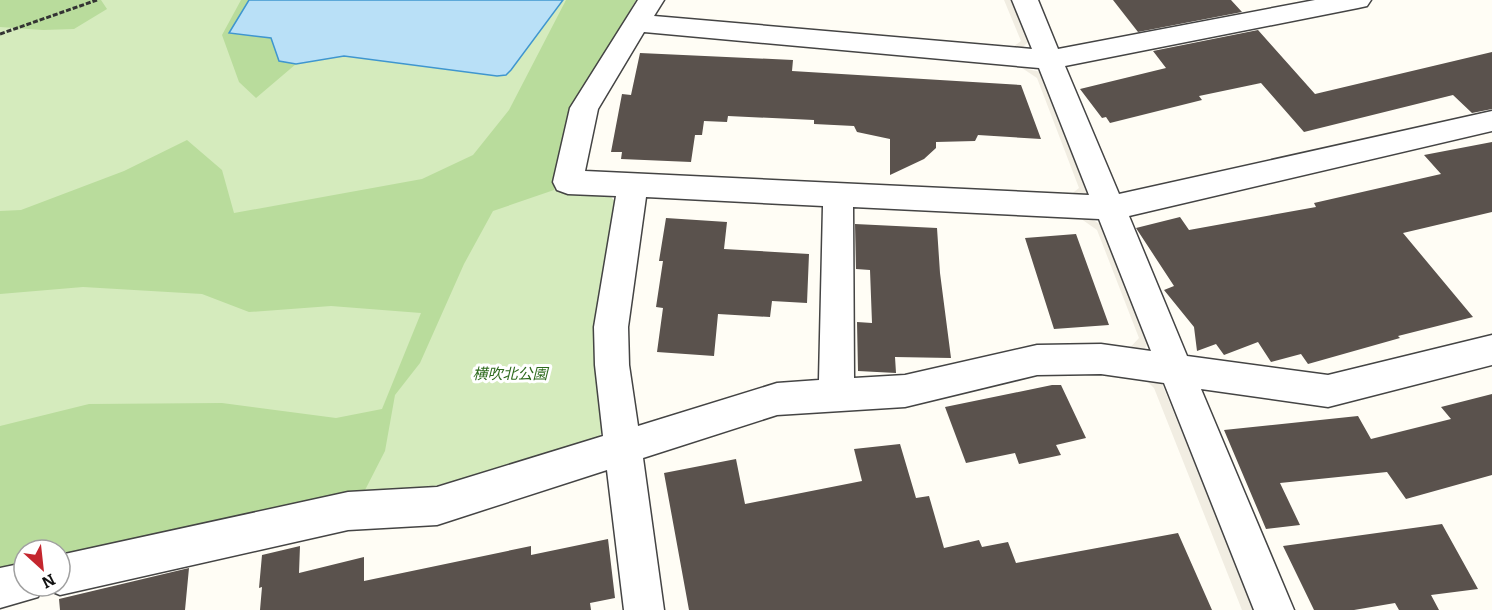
<svg xmlns="http://www.w3.org/2000/svg" width="1492" height="610" font-family="Bitter,'Noto Sans JP',serif">
<style>
.green{fill:#d5ebbd}
.forest{fill:#b9dc9c}
.plaza{fill:#f1ede2}
.water{fill:#b9e0f7;stroke:#3f96cf;stroke-width:1.5}
.building{fill:#5a524d}
.lines{fill:none;stroke-linecap:round;stroke-linejoin:round}
.minor-casing{stroke:#444;stroke-width:3}
.path{stroke:#333;stroke-width:3;stroke-dasharray:5 2;stroke-linecap:butt}
.minor{fill:#fff;fill-rule:evenodd}
.labels{text-anchor:middle;dominant-baseline:central;stroke-width:6;stroke-linejoin:round;paint-order:stroke}
.park-label{font-size:15px;font-style:italic;fill:#2f6b1f;stroke:#fff}
</style>
<rect width="100%" height="100%" fill="#fffdf5"/>
<path class="green" d="M 0,0 L 636,0 L 573,107 L 554,189 L 607,192 L 617,204 L 605,429 L 593,444 L 420,490 L 60,550 L 24,550 L 0,568 Z"/>
<path class="forest" d="M 0,0 L 101,0 L 107,9 L 74,29 L 43,30 L 0,27 Z
M 241,0 L 249,0 L 229,33 L 272,38 L 279,61 L 296,64 L 256,98 L 239,82 L 222,35 Z
M 566,0 L 636,0 L 573,107 L 554,190 L 493,211 L 464,264 L 420,363 L 395,395 L 385,451 L 363,494 L 60,556 L 60,550 L 24,550 L 24,563 L 0,568 L 0,426 L 89,404 L 222,403 L 336,418 L 382,409 L 421,313 L 331,306 L 249,312 L 202,294 L 83,287 L 0,294 L 0,211 L 21,210 L 124,171 L 187,140 L 222,170 L 234,213 L 422,179 L 473,155 L 509,110 Z"/>
<path class="plaza" d="M 1004,0 L 1013,0 L 1029,41 L 1023,47 L 1010,49 L 1021,41 Z
M 1022,68 L 1041,72 L 1089,189 L 1085,196 L 1065,199 L 1079,188 L 1037,78 Z
M 1077,216 L 1088,217 L 1103,226 L 1149,341 L 1145,348 L 1125,353 L 1139,338 L 1097,230 Z
M 1142,376 L 1162,384 L 1255,610 L 1242,610 L 1154,388 Z"/>
<path class="water" d="M 249,0 L 563,0 L 511,70 L 506,75 L 497,76 L 344,56 L 296,64 L 279,61 L 271,38 L 229,33 Z"/>
<path class="building" d="M 1113,0 L 1231,0 L 1242,12 L 1138,32 Z
M 1258,30 L 1315,94 L 1492,52 L 1492,109 L 1472,113 L 1453,95 L 1304,132 L 1261,83 L 1199,96 L 1202,100 L 1110,123 L 1106,117 L 1102,118 L 1080,89 L 1166,68 L 1153,51 Z
M 640,53 L 793,60 L 792,71 L 1021,85 L 1041,139 L 978,135 L 975,141 L 936,142 L 936,148 L 924,159 L 890,175 L 890,139 L 857,132 L 854,126 L 814,124 L 814,120 L 728,116 L 727,122 L 704,121 L 702,135 L 695,135 L 691,162 L 621,159 L 622,152 L 611,152 L 622,94 L 631,95 Z
M 1492,142 L 1492,212 L 1403,233 L 1473,317 L 1398,336 L 1400,338 L 1308,364 L 1301,354 L 1271,362 L 1258,342 L 1224,355 L 1216,344 L 1197,351 L 1194,327 L 1164,290 L 1174,286 L 1136,228 L 1180,217 L 1189,230 L 1316,207 L 1314,203 L 1441,174 L 1424,155 Z
M 666,218 L 727,222 L 724,249 L 809,254 L 807,303 L 772,301 L 770,317 L 718,314 L 714,356 L 657,352 L 663,308 L 656,307 L 663,261 L 659,261 Z
M 855,224 L 937,228 L 940,273 L 951,358 L 895,357 L 896,373 L 858,371 L 857,322 L 872,323 L 870,270 L 856,269 Z
M 1076,234 L 1109,325 L 1054,329 L 1025,238 Z
M 1052,385 L 1061,385 L 1086,438 L 1056,445 L 1061,455 L 1019,464 L 1015,453 L 966,463 L 945,407 Z
M 1492,394 L 1492,475 L 1406,499 L 1387,472 L 1280,483 L 1300,525 L 1266,529 L 1224,430 L 1358,416 L 1371,439 L 1451,419 L 1441,407 Z
M 900,444 L 916,498 L 929,496 L 944,548 L 979,540 L 982,547 L 1008,542 L 1016,563 L 1178,533 L 1212,610 L 689,610 L 664,473 L 736,459 L 745,504 L 862,481 L 854,449 Z
M 1442,524 L 1478,589 L 1431,595 L 1439,610 L 1399,610 L 1395,603 L 1354,610 L 1314,610 L 1283,546 Z
M 608,539 L 615,598 L 590,603 L 591,610 L 260,610 L 262,587 L 259,588 L 262,555 L 300,546 L 299,573 L 364,557 L 364,581 L 531,546 L 531,555 Z
M 189,568 L 185,610 L 60,610 L 59,599 Z"/>
<g class="lines">
<defs>
<path id="minor" d="M 638,0 L 664,0 L 654,16 L 1032,49 L 1012,0 L 1038,0 L 1058,49 L 1315,0 L 1371,0 L 1367,6 L 1358,8 L 1065,66 L 1119,194 L 1492,111 L 1492,131 L 1129,216 L 1187,356 L 1328,375 L 1492,335 L 1492,365 L 1328,407 L 1201,389 L 1294,610 L 1254,610 L 1164,383 L 1101,374 L 1037,375 L 905,407 L 777,415 L 643,458 L 664,610 L 624,610 L 607,470 L 437,525 L 348,530 L 60,595 L 46,589 L 45,586 L 60,586 L 60,555 L 348,492 L 437,487 L 603,436 L 595,365 L 594,327 L 616,196 L 568,194 L 557,190 L 553,182 L 570,108 ZM 644,32 L 1039,68 L 1089,195 L 585,171 L 598,109 ZM 646,197 L 823,206 L 819,380 L 777,383 L 638,426 L 629,365 L 628,327 ZM 853,207 L 1099,219 L 1151,351 L 1101,344 L 1037,345 L 905,375 L 854,378 Z
M 24,563 L 24,586 L 43,586 L 38,597 L 0,608 L 0,568 Z"/>
</defs>
<use href="#minor" class="minor-casing"/>
<path class="path" d="M 0,34 L 97,0"/>
<use href="#minor" class="minor"/>
</g>
<g class="labels">
<g class="park-label">
<text x="510" y="374">横吹北公園</text>
</g>
</g>
<g transform="translate(42 568) rotate(153)"><circle r="28" fill="#ffffff" stroke="#a0a0a0" stroke-width="1.5"/>
<path d="M0-4.5L10 22L0 15L-10 22Z" fill="#c4262e"/>
<text y="-9" font-size="16" font-weight="bold" text-anchor="middle" fill="#111111">N</text>
</g>
</svg>
